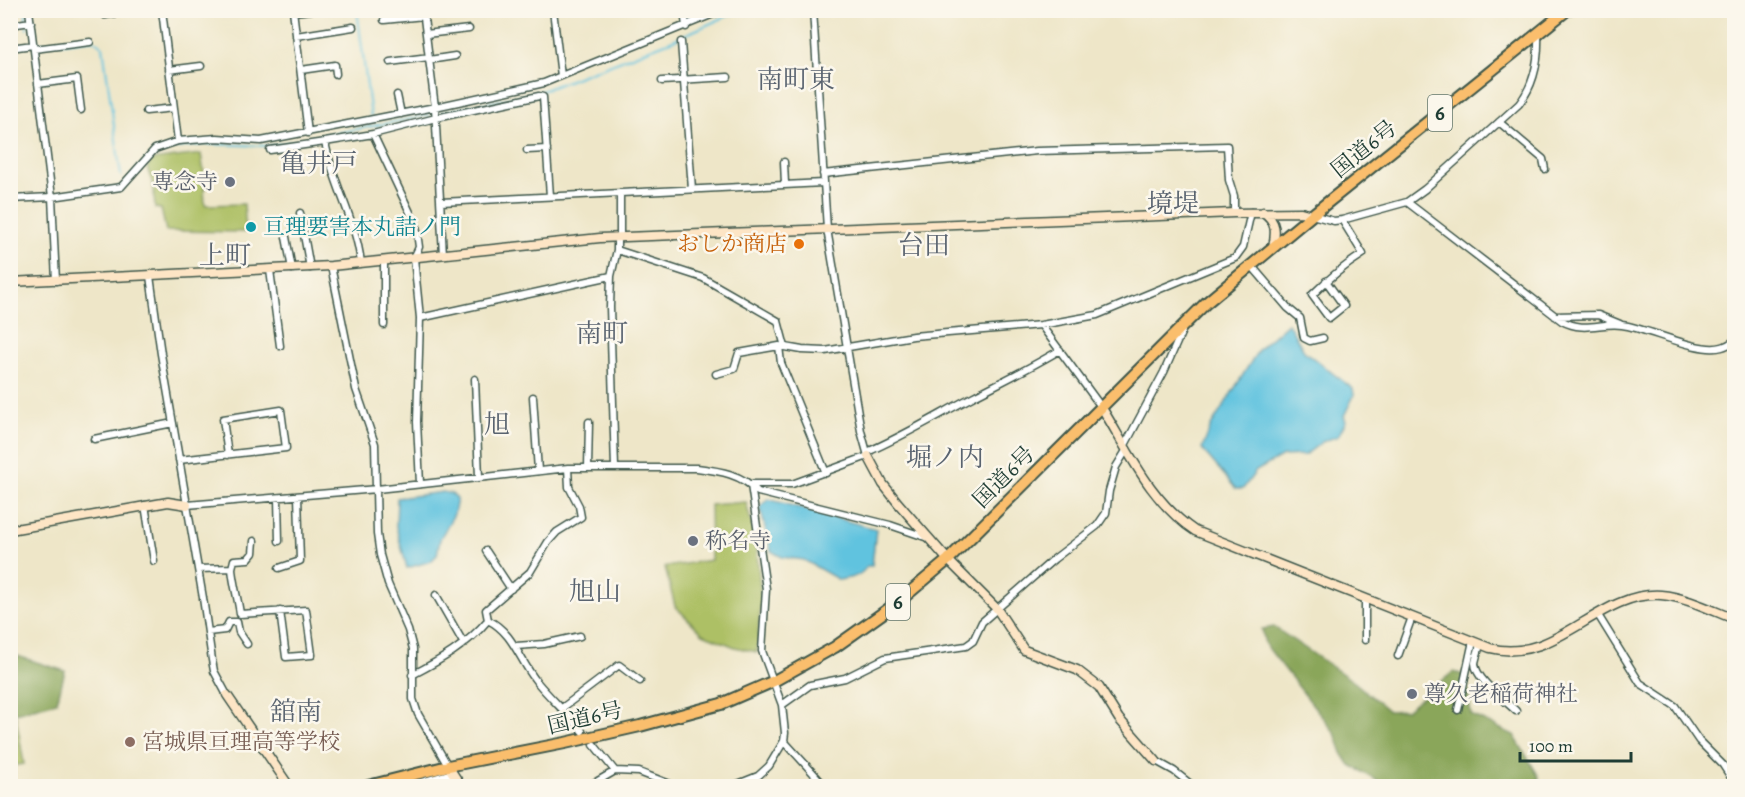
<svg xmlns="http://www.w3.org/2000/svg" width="1745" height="797" font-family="Alegreya,'Noto Serif JP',serif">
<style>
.green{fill:#adc065;stroke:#667e4c;stroke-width:1.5}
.forest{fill:#8aa65a;stroke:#547247;stroke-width:1.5}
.water{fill:#61c3df;stroke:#40808a;stroke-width:1.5}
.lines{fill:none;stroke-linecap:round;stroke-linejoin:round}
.stream{stroke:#61c3df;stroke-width:2}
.street-casing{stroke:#3e564a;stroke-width:9}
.secondary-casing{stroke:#3e564a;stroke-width:11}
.highway-casing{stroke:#3e564a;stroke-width:14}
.street{stroke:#fff;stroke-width:6}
.secondary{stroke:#fde5c5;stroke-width:8}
.highway{stroke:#fabe6d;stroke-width:10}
.worship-dot{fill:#6b7280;stroke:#fbf7ec;stroke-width:2}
.culture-dot{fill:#0f9aa8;stroke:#fbf7ec;stroke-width:2}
.food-dot{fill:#e8710a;stroke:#fbf7ec;stroke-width:2}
.education-dot{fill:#8d6e63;stroke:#fbf7ec;stroke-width:2}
.labels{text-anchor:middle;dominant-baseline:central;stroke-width:5;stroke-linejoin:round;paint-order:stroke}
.shield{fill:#fbf7ec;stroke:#61756b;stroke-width:1.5}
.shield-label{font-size:21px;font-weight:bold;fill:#1f3d34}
.street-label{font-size:22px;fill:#1f3d34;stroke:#fbf7ec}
.worship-label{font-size:22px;fill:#5b616d;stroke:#fbf7ec;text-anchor:start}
.culture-label{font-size:22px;fill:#0d838f;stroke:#fbf7ec;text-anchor:start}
.food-label{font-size:22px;fill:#c56008;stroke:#fbf7ec;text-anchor:end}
.education-label{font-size:22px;fill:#785e54;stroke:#fbf7ec;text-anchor:start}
.quarter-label{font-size:26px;fill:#5a6470;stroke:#fbf7ec}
</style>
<rect width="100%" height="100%" fill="#fbf7ec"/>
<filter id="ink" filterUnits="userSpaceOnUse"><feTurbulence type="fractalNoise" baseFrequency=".0167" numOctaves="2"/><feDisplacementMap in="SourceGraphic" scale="12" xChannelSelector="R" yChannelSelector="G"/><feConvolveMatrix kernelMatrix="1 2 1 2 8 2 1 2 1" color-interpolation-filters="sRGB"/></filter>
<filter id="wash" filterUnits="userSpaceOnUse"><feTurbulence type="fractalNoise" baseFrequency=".008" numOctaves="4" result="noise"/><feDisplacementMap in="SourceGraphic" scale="24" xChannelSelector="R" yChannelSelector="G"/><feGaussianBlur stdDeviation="1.35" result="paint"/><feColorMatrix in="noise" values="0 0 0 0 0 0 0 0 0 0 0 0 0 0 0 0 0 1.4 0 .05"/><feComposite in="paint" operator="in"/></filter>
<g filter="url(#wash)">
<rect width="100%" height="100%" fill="#eee6c8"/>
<path class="green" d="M 201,154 L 206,187 L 204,188 L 205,205 L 244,204 L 246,232 L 166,231 L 161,209 L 155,208 L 153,184 L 147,168 L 151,160 Z
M 746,502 L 756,540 L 761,600 L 757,652 L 735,647 L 703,634 L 675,606 L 665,567 L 711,560 L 710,505 Z
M 16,717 L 24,764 L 11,766 L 11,718 Z"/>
<path class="forest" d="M 1274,627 L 1353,681 L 1389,711 L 1406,710 L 1453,672 L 1466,675 L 1471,715 L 1514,735 L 1539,777 L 1537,786 L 1386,786 L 1349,764 L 1342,753 L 1335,733 L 1265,644 L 1262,629 Z
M 10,644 L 14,655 L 65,671 L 57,702 L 11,714 Z"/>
<path class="water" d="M 1288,323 L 1304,351 L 1353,389 L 1354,395 L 1344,416 L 1346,421 L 1338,436 L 1322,442 L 1305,455 L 1283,456 L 1256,471 L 1243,489 L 1236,489 L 1202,449 L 1211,426 L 1259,349 Z
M 443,492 L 452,494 L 457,499 L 454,514 L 440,539 L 437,555 L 431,561 L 407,568 L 396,527 L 397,498 Z
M 768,499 L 876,529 L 872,566 L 867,566 C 861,577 850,578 839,580 L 804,560 L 782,557 L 771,551 L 760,507 Z"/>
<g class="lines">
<path class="stream" d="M 26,10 L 26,19
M 357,10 L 371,116
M 27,26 L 27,29
M 38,43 L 47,44
M 61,43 L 93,39 L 103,47 L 121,176
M 442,112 L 539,92 L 673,40 L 741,10
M 174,148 L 209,144 L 269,146 L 430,115"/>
</g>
</g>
<g filter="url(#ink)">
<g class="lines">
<defs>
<path id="street" d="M 29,10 L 52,197 L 56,281
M 162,10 L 178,141
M 293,10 L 308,133
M 423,10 L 435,107 L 443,255
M 553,10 L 561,76
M 684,10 L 686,27
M 293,12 L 311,10
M 105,15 L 137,10
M 384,20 L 424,16
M 10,25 L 31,22
M 426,34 L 469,29
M 296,36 L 353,27
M 681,42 L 692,189
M 10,48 L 33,45
M 34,49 L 90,42
M 429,60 L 455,56
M 390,62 L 429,57
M 169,70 L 201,66
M 301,70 L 335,65 L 336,74
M 662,81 L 728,77
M 38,84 L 77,79 L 81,110
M 397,95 L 401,114
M 146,111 L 174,108
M 1499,122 L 1543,159 L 1545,169
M 270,150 L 325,142
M 527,150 L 547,149
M 784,162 L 785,184
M 823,174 L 1037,151 L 1227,146 L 1229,180 L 1234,196 L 1234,213
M 620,193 L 620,237
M 10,199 L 52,197 L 121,187 L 155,149 L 178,141 L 217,138 L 261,141 L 435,107 L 522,88 L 544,83 L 723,10
M 441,202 L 823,183
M 1407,202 L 1562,321 C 1585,333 1600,322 1622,325 C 1648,328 1698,354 1722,347 C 1726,346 1731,343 1734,341
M 300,213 L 310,268
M 1312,215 L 1334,221 L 1342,220 L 1407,202 L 1425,189 L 1519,104 C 1535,84 1539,59 1538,34
M 286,237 L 292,269
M 617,250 L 703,278 L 778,321 L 785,347 L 802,350 L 825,351 L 913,336 L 1041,325 L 1097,315 L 1235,258 L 1243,247 L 1251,212
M 384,261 L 384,325
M 361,263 C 356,220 333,184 325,142 L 373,134
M 1251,265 L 1288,308 L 1300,318 L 1304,338 L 1310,341 L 1323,338
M 331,266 L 356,389 L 375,444 L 377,534 L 380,555 L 388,584 L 408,630 L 413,649 L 413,699 L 418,714 L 448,766
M 270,270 L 280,346
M 150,276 L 161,354 L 203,598 L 212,660 L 214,671 L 227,695
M 1326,281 L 1344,306 L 1329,318 L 1312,295 C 1328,279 1344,266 1363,254 L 1342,220
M 1555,316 L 1598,315 L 1620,324
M 420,318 L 611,276
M 1041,325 L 1102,408
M 785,347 L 779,346 L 781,363 L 826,473
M 716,374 L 734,369 L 739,353 L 779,346
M 475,379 L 479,477
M 533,397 L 538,471
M 94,439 L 173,423
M 1125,445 L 1164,372 L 1182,331
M 867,452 C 904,436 938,415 974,396 C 1003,381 1032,367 1060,350
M 179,460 L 286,448 L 281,410 L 223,419 L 228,455
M 588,468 L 589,422
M 615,468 L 610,307 L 611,276 L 617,250 L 617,237
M 420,484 L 417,422 L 420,318 L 414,258 L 419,247 L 416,225 L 373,134 L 436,118 L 539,96 L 543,97 L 550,196
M 752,484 L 792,484 L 868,456 L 861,431 L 827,229 L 813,10
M 278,498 L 279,541
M 145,505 L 154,561
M 187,505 L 377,489 L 568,468 L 697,468 C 720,471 742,474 758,492 L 890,525 L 928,538
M 486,551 L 511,589
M 232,568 L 234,560 L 248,559 L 253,553 L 254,541
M 279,568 L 300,561 L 298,496
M 198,569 L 232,568 C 233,584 238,598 240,614 L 306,610 L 312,655 L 286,657 L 280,611
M 436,595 L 464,644
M 1365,599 L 1365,640
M 1598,615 L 1640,683 L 1675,706 L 1699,741 L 1723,765 L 1734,782
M 488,620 C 514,633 519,660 537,682 C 551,699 568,714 582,731
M 208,632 L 225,630 L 229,622 L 237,622 L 239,632 L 247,644
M 1480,644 C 1479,650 1476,657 1475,663 C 1475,679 1505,700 1516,711
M 516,646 L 544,644 L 580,636
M 1398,656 L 1412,617
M 412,675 C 441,660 467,645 488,620 L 486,610 L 530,572 L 548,542 L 557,532 L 581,517 L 579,506 L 569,487 L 568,468
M 782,705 L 810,685 L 845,678 L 885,658 L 966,646 L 973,641 L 982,622 L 1054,559 L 1097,526 L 1106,513 L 1109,491 L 1116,467 L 1127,449
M 562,708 L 619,665 L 640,681
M 1458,710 L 1473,641
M 1734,713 L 1733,721 L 1734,722
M 784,741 L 825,786
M 594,745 L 615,771
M 1156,761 L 1174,771 L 1193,786
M 408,786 L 453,773
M 589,786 L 615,771 L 639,772 L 675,786
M 733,786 L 758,776 L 769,766 L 784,741 L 785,733 L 782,705 L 762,651 L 766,589 L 751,485"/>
<path id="secondary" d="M 1263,212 C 1277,221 1276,233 1273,247
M 10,282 L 331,266 L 600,238 L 1234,213 L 1301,212 L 1312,215
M 1102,408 C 1129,452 1151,502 1195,531 L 1490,648 C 1556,665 1598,591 1661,595 C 1686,597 1711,610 1734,619
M 868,456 L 883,484 L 898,503 L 948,560 L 997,609 L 1024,650 L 1077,670 L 1099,687 L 1119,719 L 1156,761
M 10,530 L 168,502 L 187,505
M 227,695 L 289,786
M 448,766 L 461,786"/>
<path id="highway" d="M 368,786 L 448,766 L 565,743 L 640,726 L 721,704 L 774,681 L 835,647 L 897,603 L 948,560 L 1206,303 L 1312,215 L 1567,10"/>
</defs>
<use href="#street" class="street-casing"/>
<use href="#secondary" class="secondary-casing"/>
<use href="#highway" class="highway-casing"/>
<use href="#street" class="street"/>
<use href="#secondary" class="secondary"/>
<use href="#highway" class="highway"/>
</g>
</g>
<g class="worship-dot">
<circle cx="230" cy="182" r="6"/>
<circle cx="693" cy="541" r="6"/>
<circle cx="1412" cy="694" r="6"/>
</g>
<circle class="culture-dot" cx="251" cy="227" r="6"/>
<circle class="food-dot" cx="799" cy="244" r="6"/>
<circle class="education-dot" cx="130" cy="742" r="6"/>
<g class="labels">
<g class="shield">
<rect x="1428" y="95" width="24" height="36" rx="4.5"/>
<rect x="886" y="584" width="24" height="36" rx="4.5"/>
</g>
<g class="shield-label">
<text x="1440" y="113">6</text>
<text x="898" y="602">6</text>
</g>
<g class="street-label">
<text transform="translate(1364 149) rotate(-39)">国道6号</text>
<text transform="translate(1004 477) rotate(-45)">国道6号</text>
<text transform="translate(585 718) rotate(-13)">国道6号</text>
</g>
<g class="worship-label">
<text x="218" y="182" text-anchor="end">専念寺</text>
<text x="705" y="541">称名寺</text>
<text x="1424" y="694">尊久老稲荷神社</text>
</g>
<g class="culture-label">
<text x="263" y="227">亘理要害本丸詰ノ門</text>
</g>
<g class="food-label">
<text x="787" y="244">おしか商店</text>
</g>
<g class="education-label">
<text x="142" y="742">宮城県亘理高等学校</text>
</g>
<g class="quarter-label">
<text x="796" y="79">南町東</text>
<text x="319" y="163">亀井戸</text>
<text x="1173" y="203">境堤</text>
<text x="924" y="245">台田</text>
<text x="225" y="255">上町</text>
<text x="602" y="333">南町</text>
<text x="497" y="424">旭</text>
<text x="945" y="457">堀ノ内</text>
<text x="595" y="591">旭山</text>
<text x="296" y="711">舘南</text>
</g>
</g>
<rect width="1745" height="797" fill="none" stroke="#fbf7ec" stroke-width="36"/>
<path d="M1520 752v9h111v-9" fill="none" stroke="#1f3d34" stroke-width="3"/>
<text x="1529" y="752" font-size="18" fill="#1f3d34" stroke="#fbf7ec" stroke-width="4.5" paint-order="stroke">100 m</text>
</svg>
